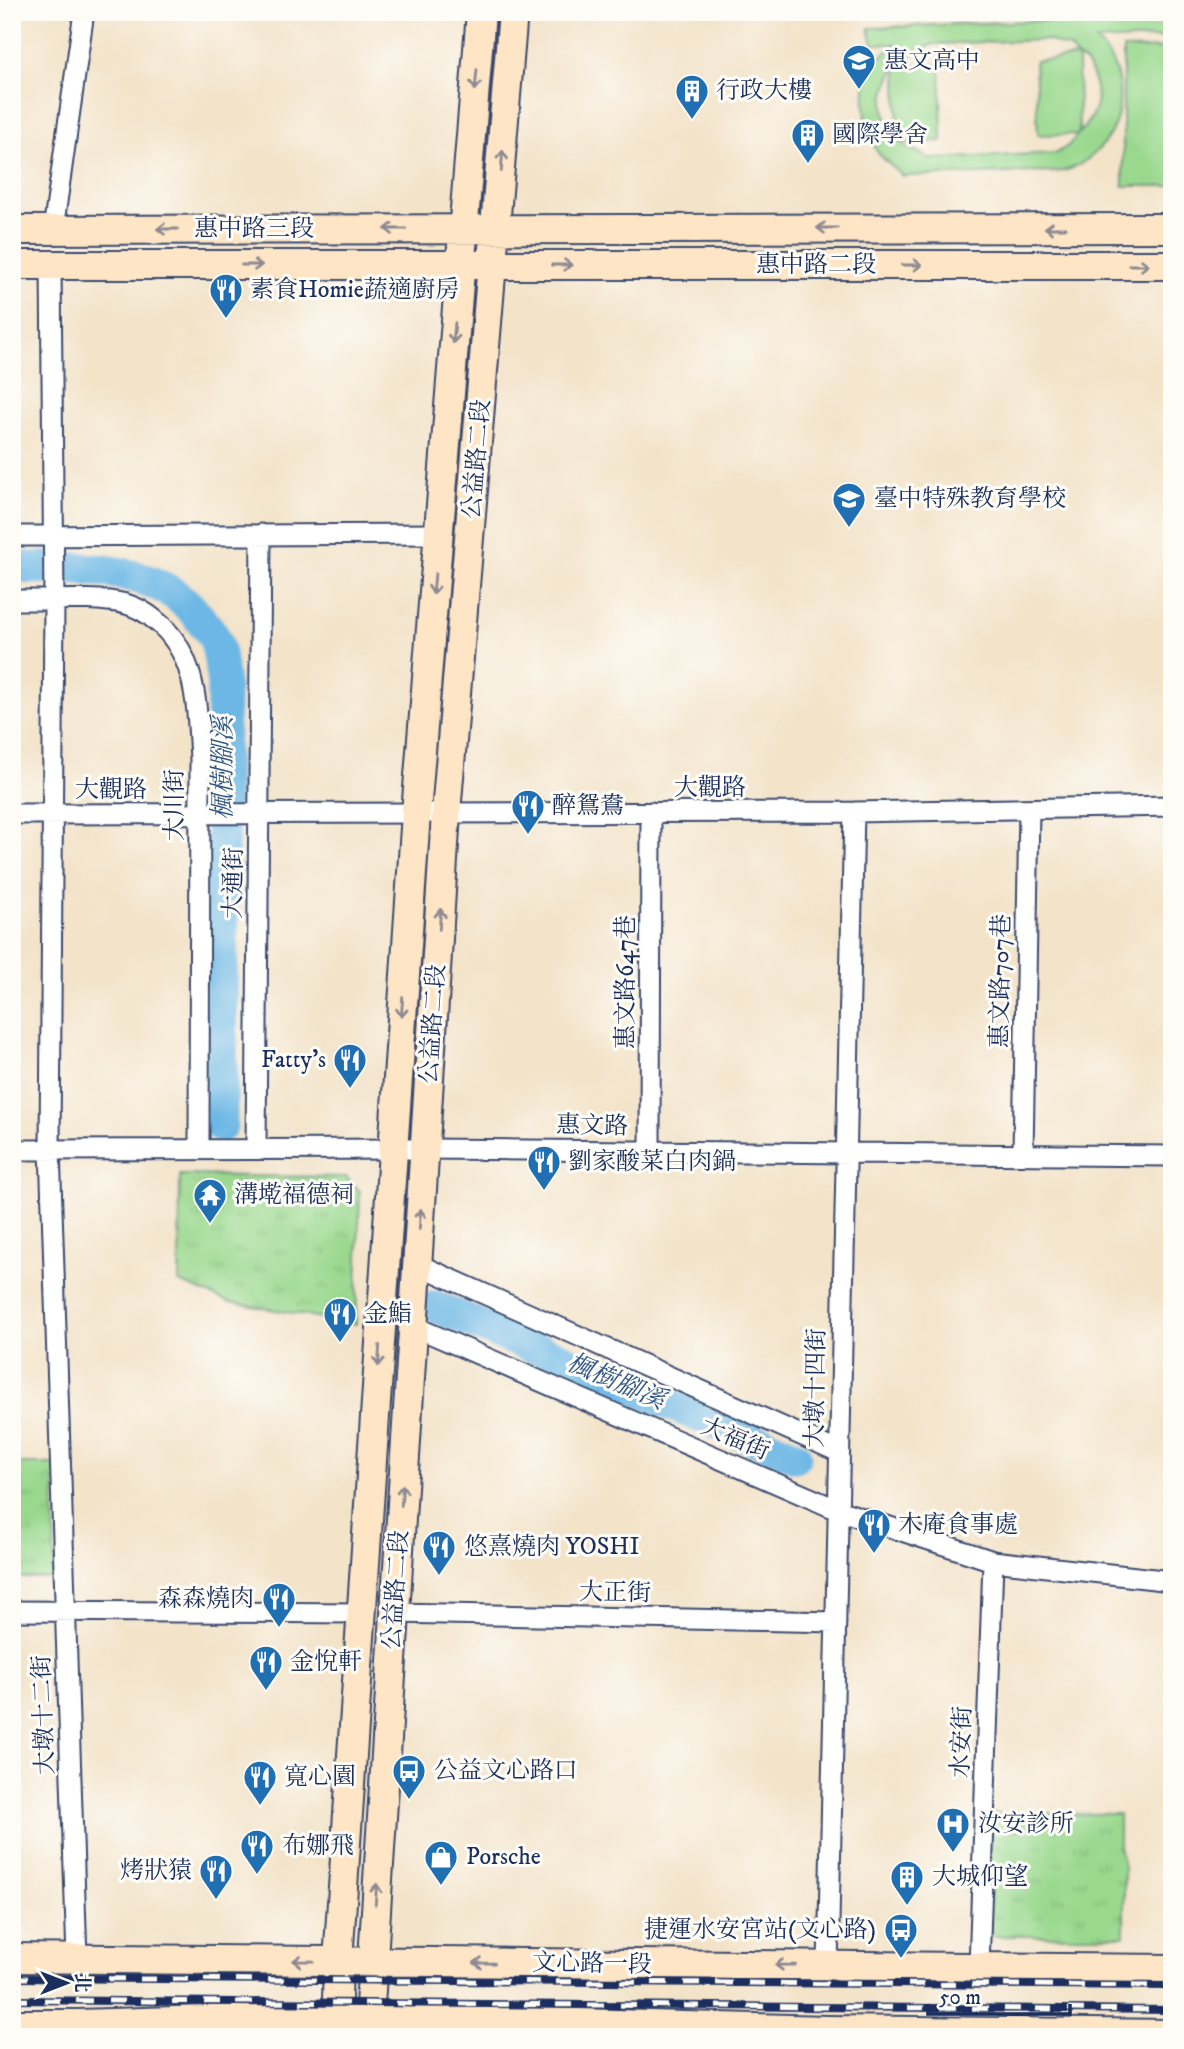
<svg xmlns="http://www.w3.org/2000/svg" width="1184" height="2049" font-family="'IM FELL DW Pica','Noto Serif TC',serif">
<style>
.grass{fill:url(#grass-tufts);stroke:#5a8476;stroke-width:2}
.pitch{fill:#99d88d;stroke:#5a8476;stroke-width:2;fill-rule:evenodd}
.lines{fill:none;stroke-linecap:round;stroke-linejoin:round}
.river{stroke:#6cb7e5;stroke-width:33}
.street-casing{stroke:#3b4a6e;stroke-width:23}
.secondary-casing{stroke:#3b4a6e;stroke-width:32}
.street{stroke:#fff;stroke-width:19}
.secondary{stroke:#fde5c5;stroke-width:28}
.rail-casing{stroke:#1b2f5e;stroke-width:8}
.rail{stroke:#fdfcf7;stroke-width:5;stroke-dasharray:16;stroke-linecap:butt}
.oneway{stroke:#8c8a92}
.labels{text-anchor:middle;dominant-baseline:central;stroke-width:6;stroke-linejoin:round;paint-order:stroke}
.poi-label{font-size:24px;fill:#1b2f5e;stroke:#fdfcf7;text-anchor:start}
.street-label{font-size:24px;fill:#1b2f5e;stroke:#fdfcf7}
.water-label{font-size:26px;font-style:italic;fill:#335886;stroke:#fdfcf7}
</style>
<defs>
<pattern id="grass-tufts" width="24" height="20" patternUnits="userSpaceOnUse" patternTransform="scale(1.75)"><rect width="24" height="20" fill="#99d88d"/><path d="M3 7l-1-3M5 7V3M7 7l1-3M15 17l-1-3M17 17v-4M19 17l1-3" fill="none" stroke="#83ba7c"/></pattern>
</defs>
<rect width="100%" height="100%" fill="#fdfcf7"/>
<filter id="ink" filterUnits="userSpaceOnUse"><feTurbulence type="fractalNoise" baseFrequency=".0143" numOctaves="2"/><feDisplacementMap in="SourceGraphic" scale="14" xChannelSelector="R" yChannelSelector="G"/><feConvolveMatrix kernelMatrix="1 2 1 2 8 2 1 2 1" color-interpolation-filters="sRGB"/></filter>
<filter id="wash" filterUnits="userSpaceOnUse"><feTurbulence type="fractalNoise" baseFrequency=".00686" numOctaves="4" result="noise"/><feDisplacementMap in="SourceGraphic" scale="28" xChannelSelector="R" yChannelSelector="G"/><feGaussianBlur stdDeviation="1.57" result="paint"/><feColorMatrix in="noise" values="0 0 0 0 0 0 0 0 0 0 0 0 0 0 0 0 0 1.4 0 .05"/><feComposite in="paint" operator="in"/></filter>
<g filter="url(#wash)">
<rect width="100%" height="100%" fill="#f3e3c9"/>
<path class="grass" d="M 180,1175 L 346,1177 L 360,1191 L 356,1324 L 229,1302 L 179,1282 Z
M 12,1464 L 55,1464 L 54,1578 L 12,1578 Z
M 991,1813 L 1119,1814 L 1119,1846 L 1124,1868 L 1124,1936 L 990,1936 Z"/>
<path class="pitch" d="M 1172,15 L 1172,37 L 1096,41 C 1114,57 1121,79 1119,104 C 1118,132 1096,159 1070,169 C 1058,174 1040,172 1027,172 C 986,174 944,175 903,176 C 895,169 886,162 879,154 C 865,137 860,90 870,70 C 876,59 887,51 897,44 L 873,44 L 869,28 ZM 1047,40 L 1069,48 L 1077,57 L 1035,61 L 1038,135 L 1078,134 L 1069,145 L 1057,153 L 930,159 L 900,143 L 942,141 L 940,64 L 898,66 C 908,55 920,49 934,44 ZM 1078,58 C 1085,61 1088,65 1091,73 C 1102,98 1097,114 1079,133 ZM 896,67 L 897,68 L 898,141 C 878,117 881,93 896,67 Z
M 1172,48 L 1172,186 L 1123,186 L 1123,49 Z"/>
<g class="lines">
<path class="river" d="M 12,567 C 77,570 158,561 201,620 C 205,625 211,631 214,637 C 220,650 221,670 223,685 L 221,1126
M 436,1307 L 795,1456"/>
</g>
</g>
<g filter="url(#ink)">
<g class="lines">
<defs>
<path id="street" d="M 53,230 L 84,12
M 51,265 L 54,601 L 50,1149 L 77,1959
M 12,536 L 438,534
M 12,600 C 48,601 92,596 126,604 C 136,607 147,613 155,620 C 198,653 197,710 200,759 L 199,1149
M 12,814 L 854,812 L 1172,806
M 256,1149 L 261,534
M 12,1150 L 425,1149 L 1172,1156
M 650,1151 L 651,812
M 1023,1154 L 1029,809
M 417,1264 L 839,1452
M 413,1326 L 838,1510 L 993,1561 L 1172,1581
M 12,1611 L 362,1613
M 394,1613 L 836,1622
M 828,1966 L 854,812
M 979,1967 L 993,1561"/>
<path id="secondary" d="M 12,230 L 1172,228
M 12,265 L 1172,265
M 12,1958 L 1172,1969
M 12,2024 L 78,2024 L 336,2016 L 827,2030 L 1172,2034
M 336,2037 L 338,1961 L 416,813 L 481,12
M 368,2037 L 446,813 L 513,12"/>
</defs>
<use href="#street" class="street-casing"/>
<use href="#secondary" class="secondary-casing"/>
<use href="#street" class="street"/>
<use href="#secondary" class="secondary"/>
<defs>
<path id="rail" d="M 12,1978 L 1172,1986
M 12,2000 L 1172,2010"/>
</defs>
<use href="#rail" class="rail-casing"/>
<use href="#rail" class="rail"/>
</g>
<defs><path id="oneway-shaft" d="M-6 0H5M1.5-3L5.5 0L1.5 3" fill="none" stroke-width="1.6" stroke-linecap="round" stroke-linejoin="round" transform="scale(1.75)"/></defs>
<g class="oneway">
<use href="#oneway-shaft" transform="translate(476 80) rotate(95)"/>
<use href="#oneway-shaft" transform="translate(502 161) rotate(-86)"/>
<use href="#oneway-shaft" transform="translate(827 228) rotate(180)"/>
<use href="#oneway-shaft" transform="translate(1055 228) rotate(180)"/>
<use href="#oneway-shaft" transform="translate(167 229) rotate(180)"/>
<use href="#oneway-shaft" transform="translate(395 229) rotate(180)"/>
<use href="#oneway-shaft" transform="translate(252 265)"/>
<use href="#oneway-shaft" transform="translate(562 265)"/>
<use href="#oneway-shaft" transform="translate(912 265)"/>
<use href="#oneway-shaft" transform="translate(1139 265)"/>
<use href="#oneway-shaft" transform="translate(454 333) rotate(95)"/>
<use href="#oneway-shaft" transform="translate(434 584) rotate(95)"/>
<use href="#oneway-shaft" transform="translate(440 919) rotate(-86)"/>
<use href="#oneway-shaft" transform="translate(402 1007) rotate(94)"/>
<use href="#oneway-shaft" transform="translate(420 1219) rotate(-86)"/>
<use href="#oneway-shaft" transform="translate(379 1356) rotate(94)"/>
<use href="#oneway-shaft" transform="translate(402 1495) rotate(-86)"/>
<use href="#oneway-shaft" transform="translate(376 1894) rotate(-86)"/>
<use href="#oneway-shaft" transform="translate(303 1961) rotate(-179)"/>
<use href="#oneway-shaft" transform="translate(484 1963) rotate(-179)"/>
<use href="#oneway-shaft" transform="translate(785 1965) rotate(-179)"/>
</g>
</g>
<defs>
<symbol id="school-pin" viewBox="-11 -11 22 30"><path d="M0 17L-7.5 6A9.5 9.5 0 1 1 7.5 6Z" fill="#1f6fb2" stroke="#fdfcf7"/><path d="M0-5L7-2L0 1L-7-2ZM-4 1L0 2.5L4 1V4Q0 6-4 4Z" fill="#fff"/></symbol>
<symbol id="building-pin" viewBox="-11 -11 22 30"><path d="M0 17L-7.5 6A9.5 9.5 0 1 1 7.5 6Z" fill="#1f6fb2" stroke="#fdfcf7"/><path d="M-4-6H4V6H1V3H-1V6H-4ZM-2.5-4.3h1.7v1.8h-1.7ZM.8-4.3h1.7v1.8H.8ZM-2.5-1h1.7V.8h-1.7ZM.8-1h1.7V.8H.8Z" fill="#fff"/></symbol>
<symbol id="restaurant-pin" viewBox="-11 -11 22 30"><path d="M0 17L-7.5 6A9.5 9.5 0 1 1 7.5 6Z" fill="#1f6fb2" stroke="#fdfcf7"/><path d="M-5-6h1v4h1v-4h1v4h1v-4h1v5L-1.5 .5V6h-2V.5L-5-1ZM5-6V6H3V1.5H1.5Q1.5-4 5-6Z" fill="#fff"/></symbol>
<symbol id="temple-pin" viewBox="-11 -11 22 30"><path d="M0 17L-7.5 6A9.5 9.5 0 1 1 7.5 6Z" fill="#1f6fb2" stroke="#fdfcf7"/><path d="M0-6L5-2H3V0L6.5 2.5H4V6H1.5V3h-3V6H-4V2.5H-6.5L-3 0V-2H-5Z" fill="#fff"/></symbol>
<symbol id="bus-pin" viewBox="-11 -11 22 30"><path d="M0 17L-7.5 6A9.5 9.5 0 1 1 7.5 6Z" fill="#1f6fb2" stroke="#fdfcf7"/><path d="M-5-6H5V4H4V6H2V4H-2V6H-4V4H-5ZM-3.5-4V0h7V-4ZM-3.5 1.2v1.5H-2V1.2ZM2 1.2v1.5H3.5V1.2Z" fill="#fff"/></symbol>
<symbol id="hospital-pin" viewBox="-11 -11 22 30"><path d="M0 17L-7.5 6A9.5 9.5 0 1 1 7.5 6Z" fill="#1f6fb2" stroke="#fdfcf7"/><path d="M-5-5h3v3.5h4V-5h3V5h-3V1.5h-4V5h-3Z" fill="#fff"/></symbol>
<symbol id="shop-pin" viewBox="-11 -11 22 30"><path d="M0 17L-7.5 6A9.5 9.5 0 1 1 7.5 6Z" fill="#1f6fb2" stroke="#fdfcf7"/><path d="M-5-2.5h2.3a2.7 3.5 0 0 1 5.4 0H5L5.5 6h-11ZM-1.5-2.5h3a1.5 2.3 0 0 0-3 0Z" fill="#fff"/></symbol>
</defs>
<g fill-rule="evenodd">
<use href="#school-pin" x="840" y="42" width="38" height="52"/>
<use href="#building-pin" x="673" y="72" width="38" height="52"/>
<use href="#building-pin" x="789" y="116" width="38" height="52"/>
<use href="#restaurant-pin" x="207" y="271" width="38" height="52"/>
<use href="#school-pin" x="830" y="480" width="38" height="52"/>
<use href="#restaurant-pin" x="509" y="787" width="38" height="52"/>
<use href="#restaurant-pin" x="331" y="1041" width="38" height="52"/>
<use href="#restaurant-pin" x="525" y="1143" width="38" height="52"/>
<use href="#temple-pin" x="191" y="1176" width="38" height="52"/>
<use href="#restaurant-pin" x="321" y="1295" width="38" height="52"/>
<use href="#restaurant-pin" x="855" y="1506" width="38" height="52"/>
<use href="#restaurant-pin" x="420" y="1528" width="38" height="52"/>
<use href="#restaurant-pin" x="260" y="1580" width="38" height="52"/>
<use href="#restaurant-pin" x="247" y="1643" width="38" height="52"/>
<use href="#bus-pin" x="390" y="1752" width="38" height="52"/>
<use href="#restaurant-pin" x="241" y="1758" width="38" height="52"/>
<use href="#hospital-pin" x="934" y="1805" width="38" height="52"/>
<use href="#restaurant-pin" x="238" y="1827" width="38" height="52"/>
<use href="#shop-pin" x="422" y="1838" width="38" height="52"/>
<use href="#restaurant-pin" x="197" y="1852" width="38" height="52"/>
<use href="#building-pin" x="888" y="1858" width="38" height="52"/>
<use href="#bus-pin" x="882" y="1911" width="38" height="52"/>
</g>
<g class="labels">
<g class="poi-label">
<text x="884" y="61">惠文高中</text>
<text x="716" y="91">行政大樓</text>
<text x="832" y="135">國際學舍</text>
<text x="250" y="290">素食Homie蔬適廚房</text>
<text x="874" y="499">臺中特殊教育學校</text>
<text x="552" y="806">醉鴛鴦</text>
<text x="326" y="1060" text-anchor="end">Fatty's</text>
<text x="568" y="1162">劉家酸菜白肉鍋</text>
<text x="234" y="1195">溝墘福德祠</text>
<text x="364" y="1314">金鮨</text>
<text x="898" y="1525">木庵食事處</text>
<text x="464" y="1547">悠熹燒肉 YOSHI</text>
<text x="254" y="1599" text-anchor="end">森森燒肉</text>
<text x="290" y="1662">金悅軒</text>
<text x="434" y="1771">公益文心路口</text>
<text x="284" y="1777">寬心園</text>
<text x="978" y="1824">汝安診所</text>
<text x="282" y="1846">布娜飛</text>
<text x="466" y="1857">Porsche</text>
<text x="192" y="1871" text-anchor="end">烤狀猿</text>
<text x="932" y="1877">大城仰望</text>
<text x="876" y="1930" text-anchor="end">捷運水安宮站(文心路)</text>
</g>
<g class="street-label">
<text x="254" y="229">惠中路三段</text>
<text x="816" y="265">惠中路二段</text>
<text transform="translate(477 459) rotate(-85)">公益路二段</text>
<text x="710" y="788">大觀路</text>
<text x="111" y="790">大觀路</text>
<text transform="translate(175 805) rotate(-90)">大川街</text>
<text transform="translate(234 883) rotate(-89)">大通街</text>
<text transform="translate(1001 981) rotate(-89)">惠文路707巷</text>
<text transform="translate(626 982) rotate(-90)">惠文路647巷</text>
<text transform="translate(433 1024) rotate(-86)">公益路二段</text>
<text transform="translate(592 1126) rotate(1)">惠文路</text>
<text transform="translate(816 1388) rotate(-89)">大墩十四街</text>
<text transform="translate(735 1439) rotate(23)">大福街</text>
<text transform="translate(396 1590) rotate(-86)">公益路二段</text>
<text transform="translate(615 1593) rotate(1)">大正街</text>
<text transform="translate(44 1715) rotate(-92)">大墩十二街</text>
<text transform="translate(962 1742) rotate(-88)">水安街</text>
<text transform="translate(592 1964) rotate(1)">文心路一段</text>
</g>
<g class="water-label">
<text transform="translate(223 768) rotate(-90)">楓樹腳溪</text>
<text transform="translate(616 1382) rotate(23)">楓樹腳溪</text>
</g>
</g>
<rect width="1184" height="2049" fill="none" stroke="#fdfcf7" stroke-width="42"/>
<g transform="translate(66 1983) rotate(90)" stroke="#fdfcf7" stroke-width="5" paint-order="stroke">
<path d="M0-5L12 26L0 18L-12 26Z" fill="#1b2f5e"/>
<text y="-10" font-size="19" font-weight="bold" text-anchor="middle" fill="#1b2f5e">北</text>
</g>
<path d="M928 2004v10h142v-10" fill="none" stroke="#1b2f5e" stroke-width="3.5"/>
<text x="939" y="2004" font-size="21" fill="#1b2f5e" stroke="#fdfcf7" stroke-width="5" paint-order="stroke">50 m</text>
</svg>
